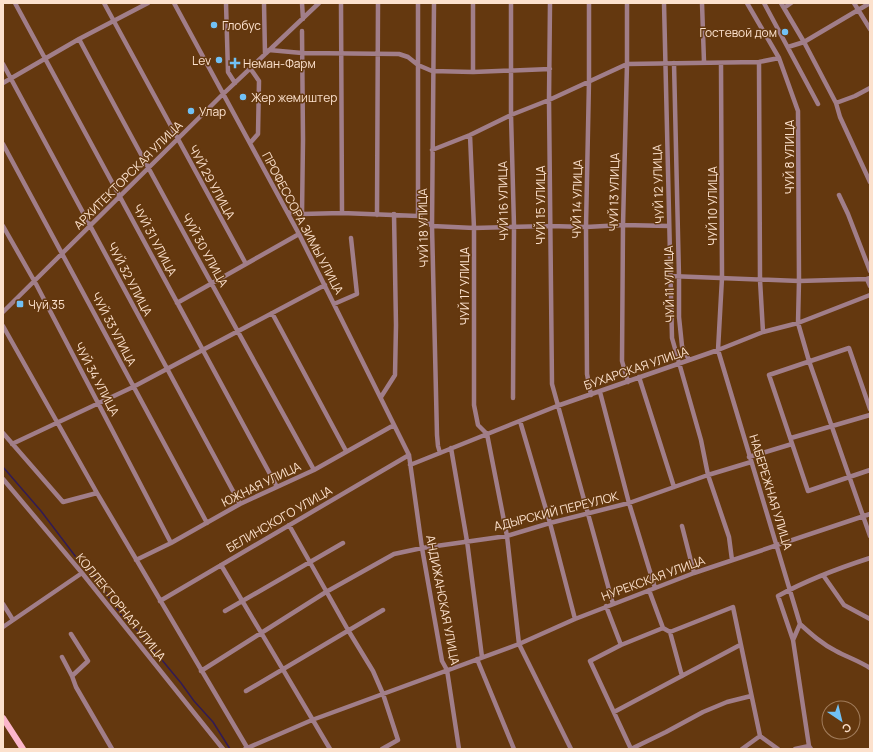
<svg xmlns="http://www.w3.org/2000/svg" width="873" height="752" font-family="Manrope,sans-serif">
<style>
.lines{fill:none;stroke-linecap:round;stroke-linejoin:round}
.stream{stroke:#321b54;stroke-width:1.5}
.minor{stroke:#a17e89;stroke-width:4.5}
.major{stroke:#fbb6cb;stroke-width:6}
.poi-dot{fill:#71c1f5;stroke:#64380f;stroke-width:1.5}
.labels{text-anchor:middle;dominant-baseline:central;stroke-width:3;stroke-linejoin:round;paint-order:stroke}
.poi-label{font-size:12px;fill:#fce1cd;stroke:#64380f;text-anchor:start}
.street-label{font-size:12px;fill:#fce1cd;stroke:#64380f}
</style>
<rect width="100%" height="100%" fill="#64380f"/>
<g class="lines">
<path class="stream" d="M 3,467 L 41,511 L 82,565 L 92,573 L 122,616 L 138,631 L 181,683 L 194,701 L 213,722 L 230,749"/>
<path class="minor" d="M 15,3 L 277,487
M 104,3 L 246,264
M 174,3 L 299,234 L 409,455 L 422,548 L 442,661 L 447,670 L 459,749
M 226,3 L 228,72 L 235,83
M 264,3 L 265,54
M 302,3 L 303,19
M 341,3 L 342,213
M 434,3 L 432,226 L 437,435 L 438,446 L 440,453
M 473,3 L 473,72
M 511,3 L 511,115 L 514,226 L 513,398
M 550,3 L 549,100 L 552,384 L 613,604
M 589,3 L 589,81 L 586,227 L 587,374 L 591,395
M 627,3 L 627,64 L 623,225 L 622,361 L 628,382
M 664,3 L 672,338 L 701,440 L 708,475 L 729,537 L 732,560
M 702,3 L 704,62
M 747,3 L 779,58 L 798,111 L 799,281 L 798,323 L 809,361 L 870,536
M 764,3 L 818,104
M 781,3 L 804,42 L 836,103 L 840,117 L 870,182
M 854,3 L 870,29
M 784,8 L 791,3
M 79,39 C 156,184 235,326 314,470
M 788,47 L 804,42 L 870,3
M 269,50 L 302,53 L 399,54 L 408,57 L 418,65 L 432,71 L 473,72 L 550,69
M 759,62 L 760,280 L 763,332
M 674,63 L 679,277 L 679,317 L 682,346 L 689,360
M 721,63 L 722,278 L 718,350 L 800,624 L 793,640
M 3,64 L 240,504
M 3,83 L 79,39 L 148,3
M 836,103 L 855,96 L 870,88
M 470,135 L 474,228 L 474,405 L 478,425 L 487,434 L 507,536 L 519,644 L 571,749
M 250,143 L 258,134 L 259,81 L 250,68
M 3,144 L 207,523
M 432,150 L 470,135 L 511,115 L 549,100 L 627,64 L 759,62 L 779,58
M 839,195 L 848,214 L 870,271
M 288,212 L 302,214 L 342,213 L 418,216 L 432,226 L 474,228 L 550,226 L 586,227 L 623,225 L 669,226
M 302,214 L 303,140 L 302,31
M 377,215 L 378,3
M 418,216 L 418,3
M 3,226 L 36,284 L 171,543
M 670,276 L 799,281 L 867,279
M 870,278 L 867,279 L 870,286
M 177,303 L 299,234
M 334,304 L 357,294 L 351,238
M 3,312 L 220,97 L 319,3
M 272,313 L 346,451
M 3,326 L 97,493 L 248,749
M 639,377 L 674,487
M 600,392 L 629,503 L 655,588
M 381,397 L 395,375 L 396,325 L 394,214
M 870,409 L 849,348 L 769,375 L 808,491 L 870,470
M 520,421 L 550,523 L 575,619
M 3,433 L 63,502 L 97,493
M 791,438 L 870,415
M 12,444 L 133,387 L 325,285
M 451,448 L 467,541 L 482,657
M 749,457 L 792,444
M 410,465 L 557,406 L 718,350 L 763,332 L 798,323 L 870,295
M 3,479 L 82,573 L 223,749
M 289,525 L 348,630 L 373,671 L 383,694 L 398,740 L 382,749
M 682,526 L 694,573
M 136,560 L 171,543 L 240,504 L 314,470 L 394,425
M 221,565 L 330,749
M 823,575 L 844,605 L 870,619
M 649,590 L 663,628
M 160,601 L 409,455
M 3,604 L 13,620
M 606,606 L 621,645
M 225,611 L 343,543
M 800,624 C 811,634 822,644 836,651 C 847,657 859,661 870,668
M 3,627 L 82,573
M 71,634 L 88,661 L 72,676
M 62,657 L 72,676 L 76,687 L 112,749
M 477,659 L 514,749
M 201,671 L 326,592 L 394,554 L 422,548 L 507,536 L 550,523 L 629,503 L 708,475 L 751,462
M 682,676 L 670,632 L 733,607 L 760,736
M 246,691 L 383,610
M 614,712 L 740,645
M 245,749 L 312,720 L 519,644 L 575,619 L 694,573 L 870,514
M 631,749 L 590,661 L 621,645 L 663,628 L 670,632
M 631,749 L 666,732 L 703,712 L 727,702 L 751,696
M 742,749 L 760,736 L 778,749
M 795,749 L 809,746
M 811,749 L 809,746 L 793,640 L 778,596 C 807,580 839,568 870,558"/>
<path class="major" d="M 3,718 L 23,749"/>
</g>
<g class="poi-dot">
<circle cx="214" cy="25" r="4"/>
<circle cx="785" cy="32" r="4"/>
<circle cx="219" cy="60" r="4"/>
<path d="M233 57h4v4h4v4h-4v4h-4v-4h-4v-4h4z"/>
<circle cx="243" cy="97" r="4"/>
<circle cx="191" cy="111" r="4"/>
<rect x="16" y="300" width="8" height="8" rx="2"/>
</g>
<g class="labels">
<g class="poi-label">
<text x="222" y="25">Глобус</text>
<text x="777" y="32" text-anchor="end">Гостевой дом</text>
<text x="211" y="60" text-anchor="end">Lev</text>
<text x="243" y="63">Неман-Фарм</text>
<text x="251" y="97">Жер жемиштер</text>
<text x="199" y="111">Улар</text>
<text x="28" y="304">Чуй 35</text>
</g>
<g class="street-label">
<text transform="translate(789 157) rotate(-90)">ЧУЙ 8 УЛИЦА</text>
<text transform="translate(128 175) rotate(-45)">АРХИТЕКТОРСКАЯ УЛИЦА</text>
<text transform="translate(212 182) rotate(61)">ЧУЙ 29 УЛИЦА</text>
<text transform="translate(658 184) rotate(-92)">ЧУЙ 12 УЛИЦА</text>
<text transform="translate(614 192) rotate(-89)">ЧУЙ 13 УЛИЦА</text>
<text transform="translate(577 199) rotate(-89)">ЧУЙ 14 УЛИЦА</text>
<text transform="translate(503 201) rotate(-91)">ЧУЙ 16 УЛИЦА</text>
<text transform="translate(540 205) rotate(-90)">ЧУЙ 15 УЛИЦА</text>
<text transform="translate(712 206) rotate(-90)">ЧУЙ 10 УЛИЦА</text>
<text transform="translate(303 223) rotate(62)">ПРОФЕССОРА ЗИМЫ УЛИЦА</text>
<text transform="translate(423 228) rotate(-91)">ЧУЙ 18 УЛИЦА</text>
<text transform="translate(155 240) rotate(62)">ЧУЙ 31 УЛИЦА</text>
<text transform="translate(205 250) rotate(61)">ЧУЙ 30 УЛИЦА</text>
<text transform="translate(130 279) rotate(62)">ЧУЙ 32 УЛИЦА</text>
<text transform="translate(669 284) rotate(-91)">ЧУЙ 11 УЛИЦА</text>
<text transform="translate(464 286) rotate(-90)">ЧУЙ 17 УЛИЦА</text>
<text transform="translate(114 329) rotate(62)">ЧУЙ 33 УЛИЦА</text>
<text transform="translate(636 368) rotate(-19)">БУХАРСКАЯ УЛИЦА</text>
<text transform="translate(97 379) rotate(62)">ЧУЙ 34 УЛИЦА</text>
<text transform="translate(261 484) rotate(-26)">ЮЖНАЯ УЛИЦА</text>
<text transform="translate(771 492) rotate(73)">НАБЕРЕЖНАЯ УЛИЦА</text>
<text transform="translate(556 511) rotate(-14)">АДЫРСКИЙ ПЕРЕУЛОК</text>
<text transform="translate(279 519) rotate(-30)">БЕЛИНСКОГО УЛИЦА</text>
<text transform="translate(653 578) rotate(-20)">НУРЕКСКАЯ УЛИЦА</text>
<text transform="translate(443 600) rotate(79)">АНДИЖАНСКАЯ УЛИЦА</text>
<text transform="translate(121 607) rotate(51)">КОЛЛЕКТОРНАЯ УЛИЦА</text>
</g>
</g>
<rect width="873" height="752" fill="none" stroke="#fce1cd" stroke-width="8"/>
<g transform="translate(841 720) rotate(145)"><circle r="19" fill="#64380f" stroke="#a17c5b"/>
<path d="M0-3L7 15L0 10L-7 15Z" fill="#71c1f5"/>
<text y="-6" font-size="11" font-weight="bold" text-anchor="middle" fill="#fce1cd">С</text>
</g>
</svg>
